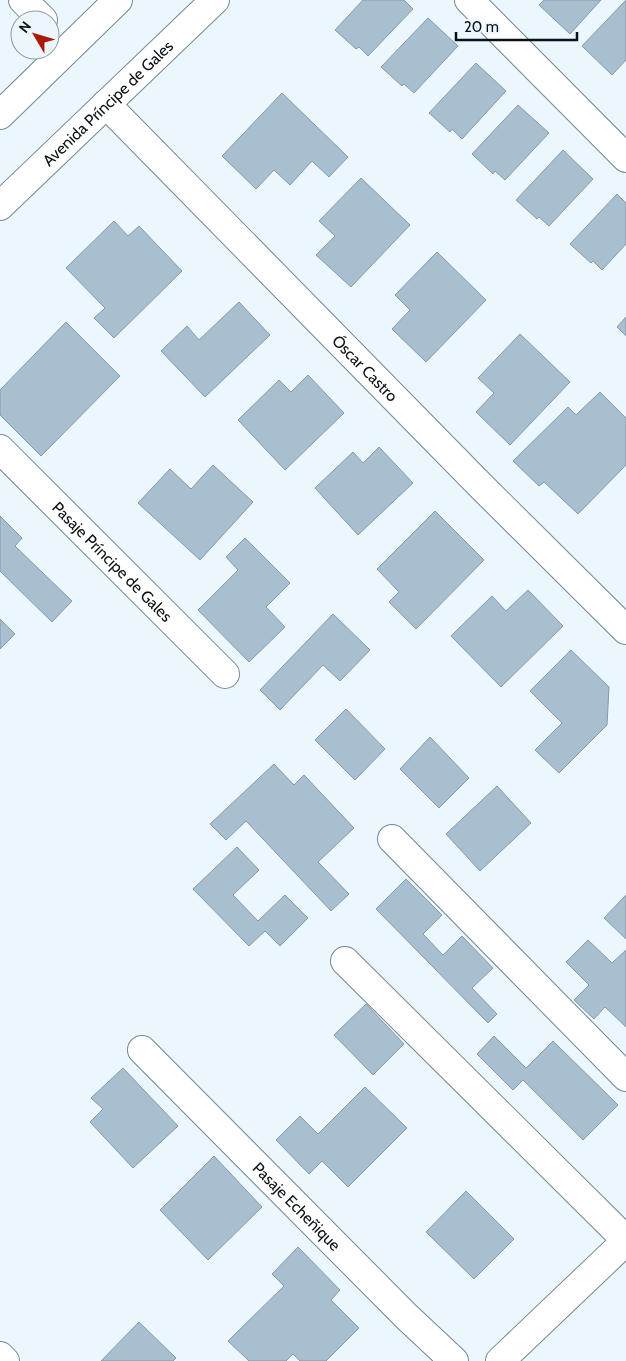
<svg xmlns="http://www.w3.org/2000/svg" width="626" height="1361" font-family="Cabin,sans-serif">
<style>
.building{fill:#a8bfd0;stroke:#8499aa}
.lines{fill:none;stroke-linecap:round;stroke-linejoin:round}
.minor-casing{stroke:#728797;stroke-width:30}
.tertiary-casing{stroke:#728797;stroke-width:30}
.secondary-casing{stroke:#728797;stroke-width:30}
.minor{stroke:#fff;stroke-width:28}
.tertiary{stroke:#fff;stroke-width:28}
.secondary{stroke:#fff;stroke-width:28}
.labels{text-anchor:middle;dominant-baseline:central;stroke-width:5;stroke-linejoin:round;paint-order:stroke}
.street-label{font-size:16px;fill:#091117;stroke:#ecf6fd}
</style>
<rect width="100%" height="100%" fill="#ecf6fd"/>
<path class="building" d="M 363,0 L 404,0 L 413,9 L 368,56 L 359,47 L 356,49 L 335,30 Z
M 544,0 L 601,0 L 570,34 L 539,5 Z
M 626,0 L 626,60 L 612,75 L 582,46 Z
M 428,18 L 458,46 L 414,93 L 404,84 L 402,86 L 381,67 Z
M 476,63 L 506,91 L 462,139 L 452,129 L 450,132 L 429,113 Z
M 282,93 L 348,157 L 329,177 L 312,161 L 290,185 L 274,170 L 256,189 L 222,156 Z
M 518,105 L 549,133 L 505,180 L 495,171 L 493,174 L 472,154 Z
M 563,150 L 593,179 L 549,226 L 539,217 L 537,219 L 516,200 Z
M 361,178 L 410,225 L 351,287 L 316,255 L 335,236 L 319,221 Z
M 617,194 L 626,203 L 626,244 L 602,270 L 593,261 L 591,263 L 570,244 Z
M 114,221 L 128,236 L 139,226 L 182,271 L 114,338 L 94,318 L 105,308 L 66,268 Z
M 437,252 L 486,300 L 426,362 L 392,329 L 410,310 L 395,295 Z
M 239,302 L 270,335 L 205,397 L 161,351 L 187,326 L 199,340 Z
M 626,317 L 626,336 L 617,327 Z
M 66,322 L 120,376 L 41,456 L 0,415 L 0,390 Z
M 520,334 L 570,382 L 510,445 L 476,412 L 494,393 L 478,378 Z
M 308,375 L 344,413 L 285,470 L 238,420 L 279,380 L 291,392 Z
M 600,392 L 626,418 L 626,465 L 578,514 L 544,482 L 539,486 L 513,461 L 568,407 L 576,415 Z
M 379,447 L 413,483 L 358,535 L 315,488 L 353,452 L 363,463 Z
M 213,465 L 253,502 L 200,560 L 138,503 L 170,469 L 191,489 Z
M 435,511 L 484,560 L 416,629 L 389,602 L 399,592 L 377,569 Z
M 0,516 L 22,538 L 15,546 L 72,601 L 52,622 L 0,571 Z
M 245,538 L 290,583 L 266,607 L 285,627 L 249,662 L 198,610 L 238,570 L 226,557 Z
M 528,590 L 563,626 L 501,687 L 451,636 L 492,596 L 506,611 Z
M 333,614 L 370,650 L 340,681 L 323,665 L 280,710 L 260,690 Z
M 0,619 L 15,634 L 0,649 Z
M 571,650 L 609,687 L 607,725 L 559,773 L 535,750 L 562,723 L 530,691 Z
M 346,709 L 385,749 L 355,780 L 315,740 Z
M 430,737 L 469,778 L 439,808 L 400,769 Z
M 274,764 L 294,785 L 304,775 L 354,828 L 318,862 L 349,894 L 331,911 L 246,821 L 226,840 L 210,824 Z
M 497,786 L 531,823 L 480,871 L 446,834 Z
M 237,847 L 259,870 L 233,895 L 258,921 L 285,895 L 308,918 L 280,946 L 265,931 L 249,946 L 193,889 Z
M 406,879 L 442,915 L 423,934 L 443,955 L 462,936 L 493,968 L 472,988 L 497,1014 L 488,1023 L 376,909 Z
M 626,895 L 626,939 L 604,918 Z
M 588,940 L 612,963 L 626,950 L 626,1027 L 605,1007 L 594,1019 L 574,1000 L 589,985 L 566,962 Z
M 366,1004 L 404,1044 L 373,1075 L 334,1035 Z
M 494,1036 L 526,1068 L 553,1041 L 618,1105 L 583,1140 L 523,1080 L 513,1090 L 477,1054 Z
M 123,1068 L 178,1126 L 133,1168 L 90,1122 L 103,1109 L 91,1098 Z
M 365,1087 L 407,1128 L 348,1187 L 322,1161 L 309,1174 L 276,1140 L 300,1116 L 318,1134 Z
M 214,1156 L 262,1207 L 208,1260 L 160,1210 Z
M 466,1191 L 514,1239 L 474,1279 L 426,1232 Z
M 298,1247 L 340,1290 L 331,1300 L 359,1328 L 326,1361 L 300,1361 L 293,1354 L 286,1361 L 249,1361 L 228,1341 L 284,1286 L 272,1274 Z
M 139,1322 L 176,1358 L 173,1361 L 101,1361 Z"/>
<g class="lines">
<defs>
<g id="minor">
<path d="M 23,0 L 43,20"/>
<path d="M 469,0 L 626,158"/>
<path id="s1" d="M 106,104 L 481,486 L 626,630"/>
<path id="s2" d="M 0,449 L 225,674"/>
<path d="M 392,839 L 626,1077"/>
<path d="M 345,961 L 626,1240"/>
<path id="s3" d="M 142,1050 L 406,1316 L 454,1361"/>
<path d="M 0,1356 L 5,1361"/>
</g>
<path id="tertiary" d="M 500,1361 L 626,1241"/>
<g id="secondary">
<path d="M 0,115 L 118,0"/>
<path id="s4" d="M 0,206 L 215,0"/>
</g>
</defs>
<use href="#minor" class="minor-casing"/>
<use href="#tertiary" class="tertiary-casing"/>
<use href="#secondary" class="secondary-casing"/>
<use href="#minor" class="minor"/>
<use href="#tertiary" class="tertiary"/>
<use href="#secondary" class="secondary"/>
</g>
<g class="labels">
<g class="street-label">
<text stroke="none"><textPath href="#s4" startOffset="149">Avenida Príncipe de Gales</textPath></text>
<text stroke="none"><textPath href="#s1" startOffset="370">Óscar Castro</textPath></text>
<text stroke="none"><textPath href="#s2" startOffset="159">Pasaje Príncipe de Gales</textPath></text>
<text stroke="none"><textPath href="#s3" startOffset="220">Pasaje Echeñique</textPath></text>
</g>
</g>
<g transform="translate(35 35) rotate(308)"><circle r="24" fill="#ecf6fd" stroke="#919aa1"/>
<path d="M0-4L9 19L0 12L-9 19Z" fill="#aa1a08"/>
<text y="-8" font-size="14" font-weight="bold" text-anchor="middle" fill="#091117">N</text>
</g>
<path d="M456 32v8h121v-8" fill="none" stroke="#091117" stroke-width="2.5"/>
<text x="464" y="32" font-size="15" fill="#091117" stroke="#ecf6fd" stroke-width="4" paint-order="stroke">20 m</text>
</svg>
